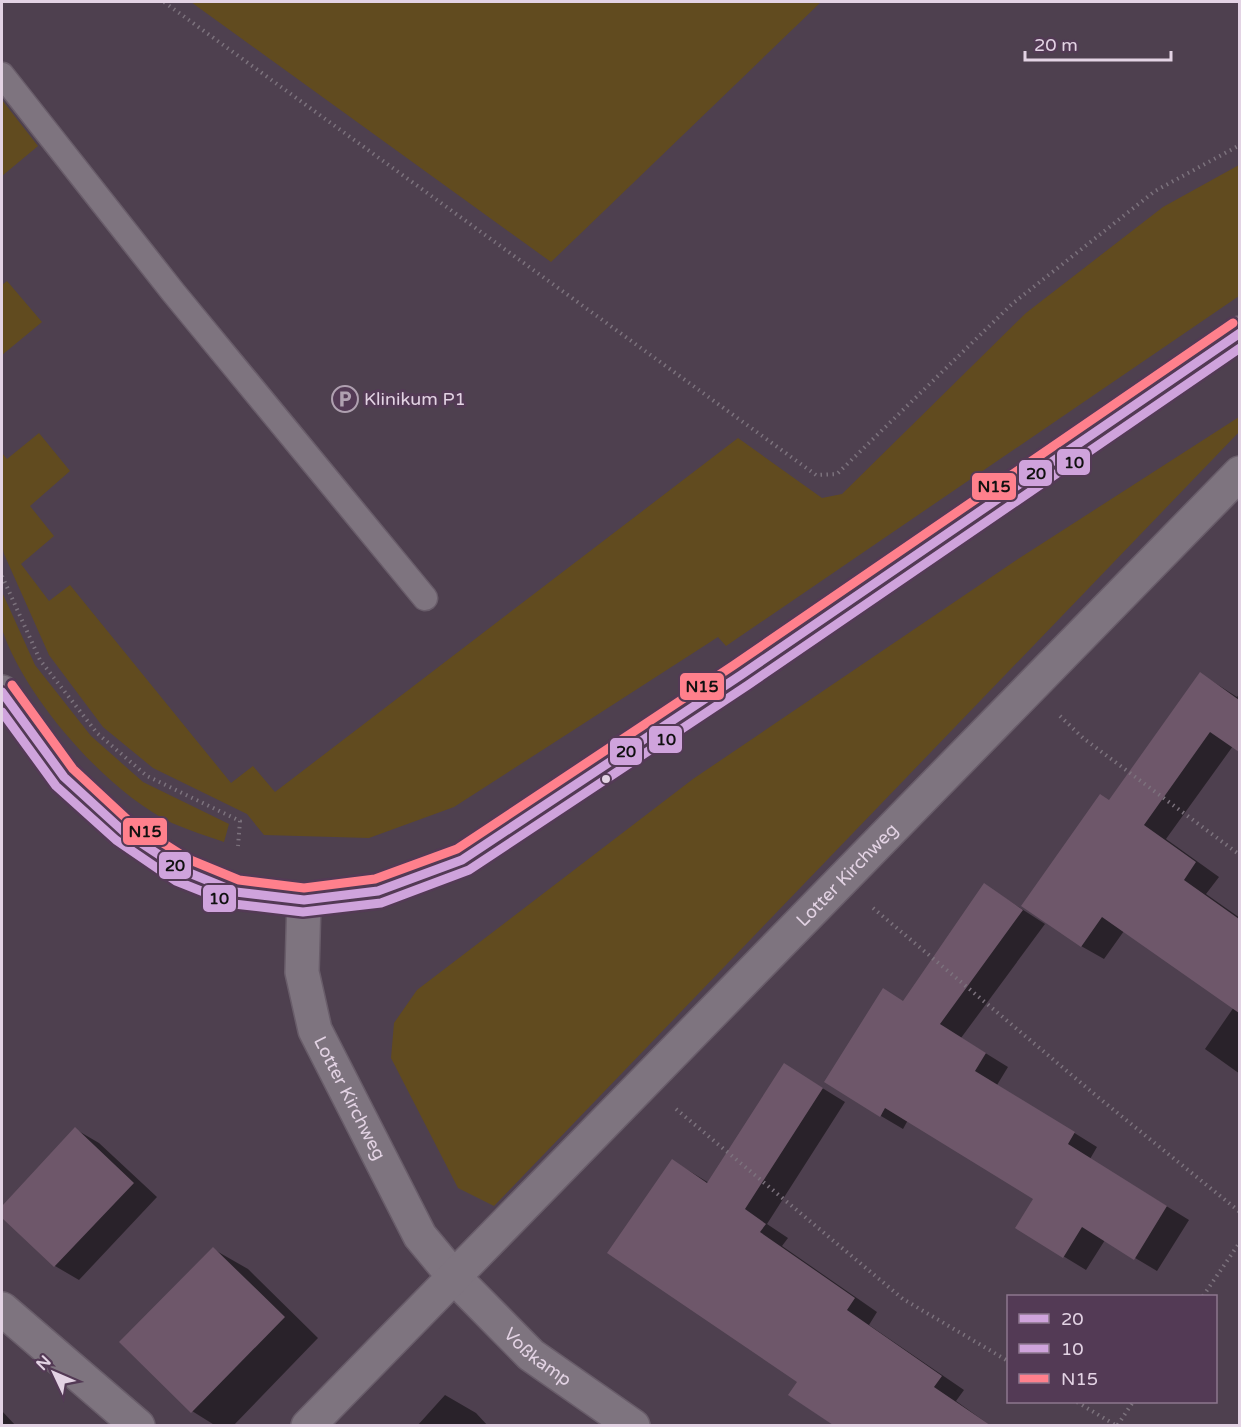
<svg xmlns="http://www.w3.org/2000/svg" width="1241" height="1427" font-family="'Varela Round',sans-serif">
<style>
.green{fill:#614b1f}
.shadow{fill:#0007}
.building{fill:#6e576a}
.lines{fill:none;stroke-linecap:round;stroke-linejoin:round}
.service-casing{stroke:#695d6a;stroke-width:27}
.minor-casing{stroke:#695d6a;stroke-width:36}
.path{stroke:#7c727d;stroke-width:4;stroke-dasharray:1.5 4.5;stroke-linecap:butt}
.service{stroke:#7e747f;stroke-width:24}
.minor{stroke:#7e747f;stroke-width:33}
.bus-1-casing{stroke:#533a55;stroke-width:14}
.bus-2-casing{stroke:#533a55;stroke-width:14}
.bus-3-casing{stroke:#533a55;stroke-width:14}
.bus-1{stroke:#cfa3dc;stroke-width:9}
.bus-2{stroke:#cfa3dc;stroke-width:9}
.bus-3{stroke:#ff808c;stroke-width:9}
.bus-dot{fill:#e3d3e4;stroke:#533a55;stroke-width:2}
.labels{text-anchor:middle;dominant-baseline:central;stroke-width:6;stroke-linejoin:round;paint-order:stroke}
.poi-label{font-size:18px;fill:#e3d3e4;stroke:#533a55;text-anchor:start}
.street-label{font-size:18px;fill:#e3d3e4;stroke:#533a55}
.line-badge{stroke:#533a55;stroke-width:2}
.pale-badge-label{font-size:16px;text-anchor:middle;font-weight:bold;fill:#111}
</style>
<rect width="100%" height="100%" fill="#4e404f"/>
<path class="green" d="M 191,2 L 821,2 L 551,262 Z
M 2,100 L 38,146 L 2,176 Z
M 1239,165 L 1239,296 L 726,646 L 718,637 L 454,807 L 369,838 L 264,835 L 247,814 L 153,768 L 103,727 L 49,655 L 4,554 L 2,544 L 2,453 L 7,459 L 39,433 L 70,471 L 30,506 L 54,536 L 21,564 L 49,601 L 70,585 L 231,783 L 253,766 L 275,792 L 738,438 L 822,498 L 842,494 L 1026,313 L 1163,207 Z
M 7,281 L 42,322 L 2,355 L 2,285 Z
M 1239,417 L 1239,432 L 494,1206 L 458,1188 L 391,1058 L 394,1023 L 417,990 L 693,779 L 1018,559 Z
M 2,592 L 35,665 L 91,736 L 143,782 L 229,824 L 224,842 C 207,836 188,830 172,823 C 107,792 24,697 2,629 C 0,618 1,604 2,592 Z"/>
<path class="shadow" d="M 1201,674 L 1237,697 L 1240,693 L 1240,750 L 1233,746 L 1166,839 L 1219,877 L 1206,894 L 1240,918 L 1240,1074 L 1205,1049 L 1234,1007 L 1124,931 L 1104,959 L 1081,946 L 1110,801 Z
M 985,885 L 1045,924 L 961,1038 L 1008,1067 L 997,1085 L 1097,1147 L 1090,1159 L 1189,1220 L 1157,1271 L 1105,1240 L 1086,1270 L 1017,1228 L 1035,1199 L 908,1120 L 903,1129 L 881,1116 L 904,1003 Z
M 785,1065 L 845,1102 L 767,1224 L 788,1238 L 782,1246 L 877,1312 L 869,1325 L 964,1390 L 956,1401 L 991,1426 L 835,1426 L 790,1394 L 799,1382 L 673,1161 L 709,1183 Z
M 75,1129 L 99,1143 L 157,1197 L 79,1280 L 55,1266 L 2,1216 L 2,1208 Z
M 213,1249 L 248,1269 L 318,1338 L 233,1426 L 216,1426 L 192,1411 Z
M 445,1395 L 476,1413 L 488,1426 L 417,1426 Z
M 2,1411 L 16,1426 L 2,1426 Z"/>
<path class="building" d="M 1200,672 L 1239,700 L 1239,752 L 1210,732 L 1144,825 L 1196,862 L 1184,880 L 1239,919 L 1239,1013 L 1102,917 L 1081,947 L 1021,906 L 1100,794 L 1109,800 Z
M 984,883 L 1023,910 L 940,1024 L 986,1053 L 975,1071 L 1075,1132 L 1068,1144 L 1167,1206 L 1134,1260 L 1082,1227 L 1063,1258 L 1015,1228 L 1033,1199 L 885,1108 L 880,1117 L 824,1082 L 883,988 L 903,1001 Z
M 784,1063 L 823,1088 L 745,1209 L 766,1224 L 760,1232 L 855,1298 L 847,1310 L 942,1376 L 934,1387 L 990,1425 L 833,1425 L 788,1395 L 797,1382 L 607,1253 L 672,1159 L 707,1183 Z
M 75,1127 L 134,1183 L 54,1267 L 2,1218 L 2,1206 Z
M 213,1247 L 285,1317 L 191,1413 L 119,1342 Z"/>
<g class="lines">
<defs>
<path id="service" d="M 2,75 L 173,292 L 425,598"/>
<g id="minor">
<path d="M 2,692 L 64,777 L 123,831 L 182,870 L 236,892 L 304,900 L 378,891 L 462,860 L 741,675 L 1240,333"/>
<path id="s1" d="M 304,900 L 302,972 L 315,1030 L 420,1236 L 454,1277 L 531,1355 L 633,1426"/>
<path d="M 2,1309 L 138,1426"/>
<path id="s2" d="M 308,1426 L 1240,473"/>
</g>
</defs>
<use href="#service" class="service-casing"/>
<use href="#minor" class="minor-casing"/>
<path class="path" d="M 164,2 L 816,475 L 837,474 L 1012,304 L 1155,191 L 1240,145
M 2,576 L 40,660 L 97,733 L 147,776 L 240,821 L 238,846
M 1060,716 L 1083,738 L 1240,855
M 873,908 L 1099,1098 L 1240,1212
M 676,1109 L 903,1299 L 1008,1361
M 1203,1296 L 1240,1242
M 1077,1402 L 1117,1426 L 1133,1402"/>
<use href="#service" class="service"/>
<use href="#minor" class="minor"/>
<defs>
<path id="bus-1" d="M 2,692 L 64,777 L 123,831 L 182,870 L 236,892 L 304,900 L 378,891 L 462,860 L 741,675 L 1240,333"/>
<path id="bus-2" d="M 2,712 L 56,786 L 116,840 L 176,881 L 234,904 L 303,912 L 381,903 L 469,870 L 748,685 L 1240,348"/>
<path id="bus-3" d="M 12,685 L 73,769 L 130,822 L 188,859 L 239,880 L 304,888 L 375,879 L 457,849 L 734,665 L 1233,323"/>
</defs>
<use href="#bus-1" class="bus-1-casing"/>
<use href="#bus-2" class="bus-2-casing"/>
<use href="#bus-3" class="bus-3-casing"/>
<use href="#bus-1" class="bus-1"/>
<use href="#bus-2" class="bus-2"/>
<use href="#bus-3" class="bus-3"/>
</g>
<defs>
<symbol id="parking-ring" viewBox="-11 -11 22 22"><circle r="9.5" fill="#533a55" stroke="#afa0b0" stroke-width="1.5"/><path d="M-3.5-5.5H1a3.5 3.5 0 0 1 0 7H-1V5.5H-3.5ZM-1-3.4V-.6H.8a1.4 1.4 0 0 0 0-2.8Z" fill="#afa0b0"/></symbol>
</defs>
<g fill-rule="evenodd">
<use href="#parking-ring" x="330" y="384" width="30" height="30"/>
</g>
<circle class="bus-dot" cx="606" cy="779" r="5"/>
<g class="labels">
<g class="poi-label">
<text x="364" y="399">Klinikum P1</text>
</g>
<g class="street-label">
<text stroke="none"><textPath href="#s2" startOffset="771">Lotter Kirchweg</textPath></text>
<text stroke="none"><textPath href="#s1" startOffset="208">Lotter Kirchweg</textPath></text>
<text stroke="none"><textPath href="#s1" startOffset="532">Voßkamp</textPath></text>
</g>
</g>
<g class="line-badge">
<rect x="1056" y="448" width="35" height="28" rx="6" fill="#cfa3dc"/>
<rect x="1018" y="459" width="35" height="28" rx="6" fill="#cfa3dc"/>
<rect x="971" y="472" width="46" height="29" rx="6" fill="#ff808c"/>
<rect x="679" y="672" width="46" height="29" rx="6" fill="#ff808c"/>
<rect x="648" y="725" width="35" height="29" rx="6" fill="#cfa3dc"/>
<rect x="609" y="737" width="34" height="29" rx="6" fill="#cfa3dc"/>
<rect x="122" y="817" width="46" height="29" rx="6" fill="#ff808c"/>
<rect x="158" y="851" width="34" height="29" rx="6" fill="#cfa3dc"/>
<rect x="202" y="884" width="35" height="29" rx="6" fill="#cfa3dc"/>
</g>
<g class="pale-badge-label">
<text x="1074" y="468">10</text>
<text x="1036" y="479">20</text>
<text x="994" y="492">N15</text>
<text x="702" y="692">N15</text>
<text x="666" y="745">10</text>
<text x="626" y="757">20</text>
<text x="145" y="837">N15</text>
<text x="175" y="871">20</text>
<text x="219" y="904">10</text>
</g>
<rect width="1241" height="1427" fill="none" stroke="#e3d3e4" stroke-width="6"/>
<rect x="1007" y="1295" width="210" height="108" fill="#533a55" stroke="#8d778e" stroke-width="1.5"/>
<rect x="1019" y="1314" width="30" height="9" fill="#cfa3dc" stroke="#8d778e" stroke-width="1.5"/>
<text x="1061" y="1325" font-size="18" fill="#e3d3e4">20</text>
<rect x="1019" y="1344" width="30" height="9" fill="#cfa3dc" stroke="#8d778e" stroke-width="1.5"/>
<text x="1061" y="1355" font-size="18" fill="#e3d3e4">10</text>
<rect x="1019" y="1374" width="30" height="9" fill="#ff808c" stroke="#8d778e" stroke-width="1.5"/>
<text x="1061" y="1385" font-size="18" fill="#e3d3e4">N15</text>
<g transform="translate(54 1373) rotate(314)" stroke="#533a55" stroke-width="4.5" paint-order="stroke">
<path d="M0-4.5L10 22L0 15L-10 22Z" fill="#e3d3e4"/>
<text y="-9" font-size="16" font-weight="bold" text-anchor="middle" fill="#e3d3e4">N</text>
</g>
<path d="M1025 51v9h146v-9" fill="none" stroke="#e3d3e4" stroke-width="3"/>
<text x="1034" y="51" font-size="18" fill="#e3d3e4" stroke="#533a55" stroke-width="4.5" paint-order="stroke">20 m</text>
</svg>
